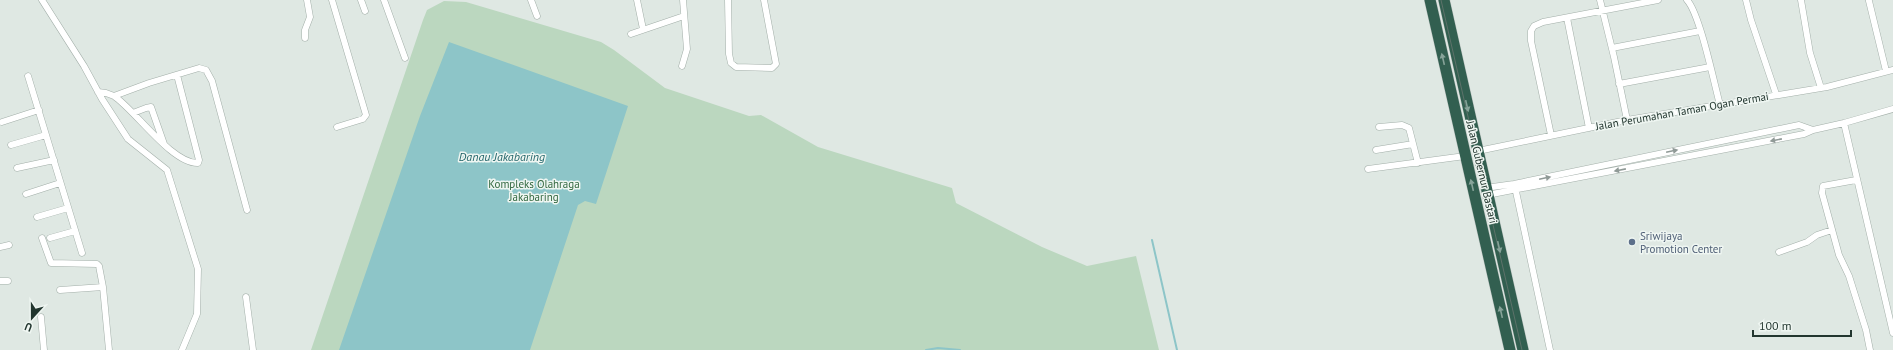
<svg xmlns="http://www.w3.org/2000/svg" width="1893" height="350" font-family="'PT Sans',sans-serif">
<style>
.green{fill:#bbd7bf}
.water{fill:#8dc5c8}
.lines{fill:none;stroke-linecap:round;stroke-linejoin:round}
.stream{stroke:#8dc5c8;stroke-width:2}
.street-casing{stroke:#a3afa9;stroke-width:7}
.highway-casing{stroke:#bdc3c1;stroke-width:12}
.street{stroke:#fff;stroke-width:6}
.highway{stroke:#325f50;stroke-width:11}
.tram{stroke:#5d726a;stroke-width:1}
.oneway{fill:#87a399}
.oneway2{fill:#909a97}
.service-dot{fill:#5c6f8a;stroke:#eff6f2;stroke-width:1.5}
.labels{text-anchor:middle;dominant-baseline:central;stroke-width:3;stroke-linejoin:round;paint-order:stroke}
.street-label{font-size:11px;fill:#22362f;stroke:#eff6f2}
.park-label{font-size:11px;fill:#326840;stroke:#eff6f2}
.service-label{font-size:11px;fill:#4e5e75;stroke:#eff6f2;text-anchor:start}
.water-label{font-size:12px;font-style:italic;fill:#24676b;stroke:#eff6f2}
</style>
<rect width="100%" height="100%" fill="#dfe8e3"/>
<path class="green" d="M 444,1 L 466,2 L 601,42 L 614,50 L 665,88 L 749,116 L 761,115 L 818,147 L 952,188 L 956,203 L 1042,247 L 1087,266 L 1136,256 L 1159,350 L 311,350 L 423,20 L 427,10 Z"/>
<path class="water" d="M 449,42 L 628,106 L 596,204 L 585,201 L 578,205 L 530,350 L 339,350 L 420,116 Z"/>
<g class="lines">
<path class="stream" d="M 1152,240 L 1177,350
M 926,350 L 938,348 L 960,350"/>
<defs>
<path id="street" d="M 42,0 L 84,66 L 102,99 L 128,139 L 167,170 L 198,269 L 197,314 L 182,350
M 332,0 L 366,115 L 363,119 L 337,127
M 361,0 L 365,11
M 384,0 L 405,58
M 531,0 L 537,16
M 637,0 L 643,29
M 728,0 L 729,54 L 731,63 L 736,67 L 772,68 L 776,64 L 764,0
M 1600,0 L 1614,57 L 1627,120
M 1687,0 C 1700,14 1714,83 1720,105
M 1746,0 L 1751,20 L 1776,94
M 1801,0 L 1810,53 L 1821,88
M 1869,1 L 1886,71
M 1567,18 L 1589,128
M 631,34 L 684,16
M 305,38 L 305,30 L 310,17 L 307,0
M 1612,48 L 1700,31
M 682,66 L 687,49 L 683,0
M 28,76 L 82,253
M 1619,84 L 1710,67
M 98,92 L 106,93 L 114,96 C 135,110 172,164 198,163 L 199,160 L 177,75
M 114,96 L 149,83 L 199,68 L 206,70 L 212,81 L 247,210
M 133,113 L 146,108 L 151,107 L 164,144
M 2,122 L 39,110
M 1844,123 L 1893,109
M 1379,127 L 1402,125 L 1409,128 L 1418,163
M 1551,135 L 1531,41 L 1531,31 L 1534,26 L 1543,22 L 1658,0
M 11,145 L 46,135
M 1376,150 L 1413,144
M 1478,151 L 1627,120 L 1827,87 L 1893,70
M 17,168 L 54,160
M 1368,169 L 1465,156
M 1856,180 L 1823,186 L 1822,193 L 1839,255 L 1849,276 L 1866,330 L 1870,350
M 1515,187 L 1550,350
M 1485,188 L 1514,184 L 1799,125 L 1813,130
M 26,194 L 60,183
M 1487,195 L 1804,134 L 1813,130 L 1844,123 L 1893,333
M 37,217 L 68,208
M 42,238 L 51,263 L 97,264 L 99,266 L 103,287 L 109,350
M 50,238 L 75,231
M 0,247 L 9,245
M 1779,252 L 1807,242 L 1817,235 L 1832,230
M 0,281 L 8,281
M 60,290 L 103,287
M 246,297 L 253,350
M 41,317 L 44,350"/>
<path id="highway" d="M 1430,0 L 1510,350
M 1444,0 L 1523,350"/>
</defs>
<use href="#street" class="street-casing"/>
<use href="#highway" class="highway-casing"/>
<use href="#street" class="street"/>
<use href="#highway" class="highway"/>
<path class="tram" d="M 1441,0 L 1522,350"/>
</g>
<defs><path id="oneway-solid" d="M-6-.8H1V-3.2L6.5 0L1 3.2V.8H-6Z"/></defs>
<g class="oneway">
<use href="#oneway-solid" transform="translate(1443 59) rotate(-103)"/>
<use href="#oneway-solid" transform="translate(1467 106) rotate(77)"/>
<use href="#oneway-solid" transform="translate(1472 185) rotate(-103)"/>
<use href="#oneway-solid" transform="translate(1499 247) rotate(77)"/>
<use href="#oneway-solid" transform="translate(1501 312) rotate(-103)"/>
</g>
<g class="oneway2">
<use href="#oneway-solid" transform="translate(1776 140) rotate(169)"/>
<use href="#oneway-solid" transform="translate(1672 151) rotate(-12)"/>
<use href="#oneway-solid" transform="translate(1620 170) rotate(169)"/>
<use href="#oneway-solid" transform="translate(1545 178) rotate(-12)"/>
</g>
<circle class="service-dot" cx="1632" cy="242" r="4"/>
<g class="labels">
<g class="street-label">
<text transform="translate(1682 111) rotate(-10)">Jalan Perumahan Taman Ogan Permai</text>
<text transform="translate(1482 172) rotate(77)">Jalan Gubernur Bastari</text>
</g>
<g class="park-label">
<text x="534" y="184">Kompleks Olahraga<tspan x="534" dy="13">Jakabaring</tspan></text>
</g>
<g class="service-label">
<text x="1640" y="236">Sriwijaya<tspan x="1640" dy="13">Promotion Center</tspan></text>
</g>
<g class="water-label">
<text x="502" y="156">Danau Jakabaring</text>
</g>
</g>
<g transform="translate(32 318) rotate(201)" stroke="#eff6f2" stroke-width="3" paint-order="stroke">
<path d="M0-3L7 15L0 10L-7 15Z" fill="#22362f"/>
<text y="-6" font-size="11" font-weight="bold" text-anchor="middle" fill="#22362f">U</text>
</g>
<path d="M1753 330v6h98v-6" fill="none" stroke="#22362f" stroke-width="2"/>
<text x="1759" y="330" font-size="12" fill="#22362f" stroke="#eff6f2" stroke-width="3" paint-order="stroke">100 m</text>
</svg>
